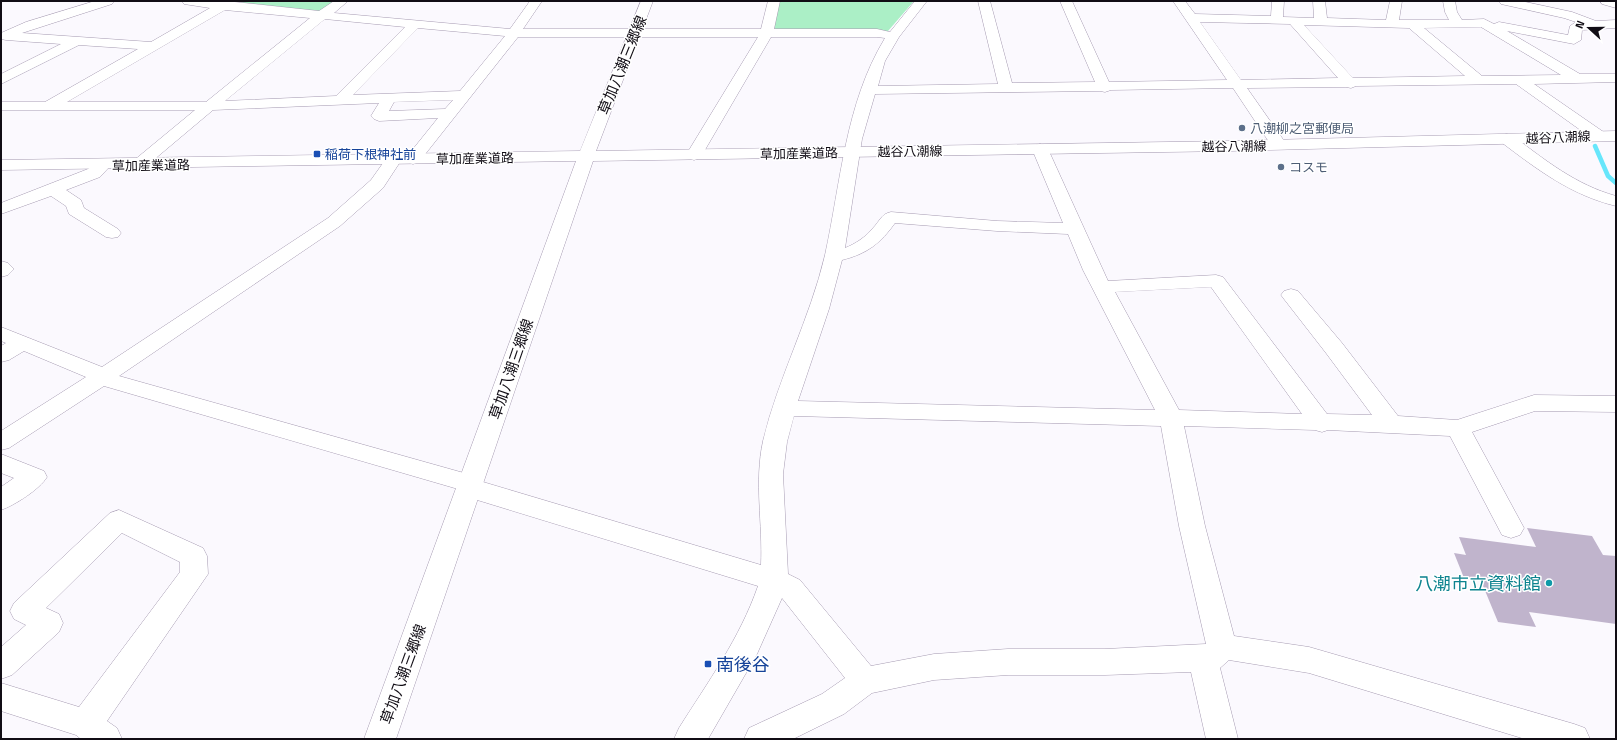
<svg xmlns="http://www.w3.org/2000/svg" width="1617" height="740" font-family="'Titillium Web','Noto Sans JP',sans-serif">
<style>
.green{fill:#abefc6}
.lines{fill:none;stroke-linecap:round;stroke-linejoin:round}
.stream{stroke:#67e6fb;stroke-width:4.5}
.building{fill:#c0b4cc}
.minor-casing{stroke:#a69bb2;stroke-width:1}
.major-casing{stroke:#a69bb2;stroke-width:1}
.minor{fill:#fff;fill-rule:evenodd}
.major{fill:#fff;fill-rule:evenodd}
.service-dot{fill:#5c6f8a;stroke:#fff;stroke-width:1.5}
.transit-dot{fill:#1a4fb4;stroke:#fff;stroke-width:1.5}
.culture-dot{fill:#0f9aa8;stroke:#fff;stroke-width:1.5}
.labels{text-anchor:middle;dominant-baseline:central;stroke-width:3;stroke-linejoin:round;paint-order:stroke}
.far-service-label{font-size:13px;fill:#4e5e75;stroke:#fff;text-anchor:start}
.far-street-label{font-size:13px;fill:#110d15;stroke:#fff}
.far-transit-label{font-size:13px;fill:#164399;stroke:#fff;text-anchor:start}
.street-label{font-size:15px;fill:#110d15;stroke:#fff}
.near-culture-label{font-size:18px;fill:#0d838f;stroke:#fff;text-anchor:end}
.near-transit-label{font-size:18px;fill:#164399;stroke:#fff;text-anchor:start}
</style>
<rect width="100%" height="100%" fill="#fbf9fe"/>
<path class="green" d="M 239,1 L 337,1 L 324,10 L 318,11 L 236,2 Z
M 779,1 L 914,1 L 888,31 L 779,31 L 774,28 Z"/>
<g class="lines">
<path class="stream" d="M 1595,146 L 1608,176 L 1616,183"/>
</g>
<path class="building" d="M 1527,528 L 1592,536 L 1603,555 L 1616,556 L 1616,624 L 1529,612 L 1536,627 L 1498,622 L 1481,581 L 1464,578 L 1454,553 L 1466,555 L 1459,537 L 1536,547 Z"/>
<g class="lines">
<defs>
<path id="minor" d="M 95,1 L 114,1 L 112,4 L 22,33 L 151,42 L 210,8 L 184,4 L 182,1 L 225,1 L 319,11 L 334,1 L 348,1 L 334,13 L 510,29 L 530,1 L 542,1 L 523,29 L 761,29 L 768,1 L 780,1 L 774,29 L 877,29 L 890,32 L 915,1 L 927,1 L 899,37 L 885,61 L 878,86 L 998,84 L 978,1 L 990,1 L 1012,83 L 1095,82 L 1060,1 L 1072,1 L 1109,82 L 1227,80 L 1173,1 L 1185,1 L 1195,14 L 1271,16 L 1272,1 L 1284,1 L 1283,17 L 1314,18 L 1313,1 L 1325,1 L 1327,18 L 1386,20 L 1390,1 L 1402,1 L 1399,20 L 1449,20 L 1445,12 L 1443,1 L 1455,1 L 1457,12 L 1462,20 L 1484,19 L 1494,24 L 1499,22 L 1568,35 L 1570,26 L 1576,22 L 1564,18 L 1501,4 L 1499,1 L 1521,1 L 1572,12 L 1596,21 L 1616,20 L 1616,28 L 1582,30 L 1581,40 L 1574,44 L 1507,31 L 1580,74 L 1616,74 L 1616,82 L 1534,84 L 1605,133 L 1607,136 L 1605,139 L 1593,139 L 1516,84 L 1356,86 L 1351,88 L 1346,87 L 1247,88 L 1287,145 L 1285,148 L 1273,148 L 1233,88 L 1111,90 L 1105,92 L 1100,91 L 875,94 L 862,139 L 845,248 C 855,244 866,237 873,228 C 880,221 881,214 891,212 L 997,221 L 1063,223 L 1032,149 L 1034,146 L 1040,144 L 1046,146 L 1048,149 L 1108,281 L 1216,275 L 1223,277 L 1327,414 L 1372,415 L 1326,353 L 1284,299 L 1281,295 L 1284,291 L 1291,289 L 1298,291 L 1342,343 L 1398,416 L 1457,420 L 1534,395 L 1616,396 L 1616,412 L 1535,411 L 1472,432 L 1524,528 L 1520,535 L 1511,538 L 1502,535 L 1450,436 L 1328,430 L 1322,432 L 1315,430 L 1184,426 L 1205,526 L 1234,636 L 1309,647 L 1574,724 L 1585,728 L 1590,739 L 1525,739 L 1309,673 L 1229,660 L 1220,668 L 1238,739 L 1206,739 L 1191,672 L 1105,675 L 1008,675 L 934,680 L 872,693 L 844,714 L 793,739 L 744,739 L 749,728 L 822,694 L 845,678 L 782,598 L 757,654 L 708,739 L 674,739 L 679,728 C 708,682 740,638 758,586 L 461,495 L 458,489 L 104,386 L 9,448 L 1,450 L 1,431 L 86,377 L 24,351 L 9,360 L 1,362 L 1,346 L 6,343 L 1,341 L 1,327 L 102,367 L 328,218 L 371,180 L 388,156 L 394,154 L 400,156 L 402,159 L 383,188 L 340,226 L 119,376 L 471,475 L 480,478 L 483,482 L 761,565 C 763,524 754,482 763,441 C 778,378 810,319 825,255 C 841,182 845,104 885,38 L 877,37 L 771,37 L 702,155 L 700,158 L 694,160 L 688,158 L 686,155 L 758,37 L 518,37 L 419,162 L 413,164 L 407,162 L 405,159 L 438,118 L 379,121 L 374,119 L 371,116 L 379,103 L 213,110 L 144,168 L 138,170 L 132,168 L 130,165 L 132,162 L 195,110 L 1,110 L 1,102 L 45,102 L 138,49 L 79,45 L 1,84 L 1,74 L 61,44 L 6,40 L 1,39 L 1,33 L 26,22 ZM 225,10 L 310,18 L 206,102 L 67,102 ZM 325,19 L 405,27 L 336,96 L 225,101 ZM 1200,22 L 1290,24 L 1338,78 L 1241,80 ZM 1304,25 L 1409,28 L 1465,76 L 1353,78 ZM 1481,27 L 1561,75 L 1482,76 L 1424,28 ZM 418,28 L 505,36 L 460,91 L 353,95 ZM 453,100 L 445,109 L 389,111 L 394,102 ZM 895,223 L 997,231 L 1068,234 L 1083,270 L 1155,410 L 798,401 L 829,309 L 842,260 C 867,254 881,243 895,223 ZM 1211,287 L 1302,414 L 1179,410 L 1115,292 ZM 794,416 L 1161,426 L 1179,526 L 1206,644 L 1105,649 L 1008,649 L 934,654 L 871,666 L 800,580 L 788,574 L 783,474 L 787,442 Z
M 1600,1 L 1616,1 L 1616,8 L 1602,4 Z
M 1507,134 L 1513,136 C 1545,160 1576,185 1616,196 L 1616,206 C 1571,195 1538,170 1501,142 L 1499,139 L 1501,136 Z
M 103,160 L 109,162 L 111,165 L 100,177 L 66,190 L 81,200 L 84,208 L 118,229 L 121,233 L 118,237 L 112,238 L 106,237 L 69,214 L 66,206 L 51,196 L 1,214 L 1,203 L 88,169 L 97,162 Z
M 1,261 L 8,263 L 14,269 L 8,275 L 1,277 Z
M 1,454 L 44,471 L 47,477 C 40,489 15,505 1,510 L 1,487 L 14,478 L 1,473 Z
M 119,510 L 203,548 L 207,556 L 208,574 L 107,721 L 117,728 L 122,739 L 81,739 L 76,735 L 1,711 L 1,683 L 79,707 L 180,572 L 180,562 L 122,533 L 46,608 L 59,614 L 63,623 L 59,632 L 12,675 L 1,679 L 1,647 L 26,625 L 14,619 L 10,611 L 14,603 L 110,513 Z"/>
<path id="major" d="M 641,1 L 653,1 L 596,151 L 1230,141 L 1616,131 L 1616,141 L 1230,151 L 593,161 L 396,739 L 364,739 L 576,161 L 1,170 L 1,160 L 580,151 Z"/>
</defs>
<use href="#minor" class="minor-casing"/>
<use href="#major" class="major-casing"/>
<use href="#minor" class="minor"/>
<use href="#major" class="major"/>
</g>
<g class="service-dot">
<circle cx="1242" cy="128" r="4"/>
<circle cx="1281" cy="167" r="4"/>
</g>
<g class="transit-dot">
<rect x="313" y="150" width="8" height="8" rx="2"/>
<rect x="704" y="660" width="8" height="8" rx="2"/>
</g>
<circle class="culture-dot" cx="1549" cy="583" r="4"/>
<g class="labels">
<g class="far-service-label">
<text x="1250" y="128">八潮柳之宮郵便局</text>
<text x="1289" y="167">コスモ</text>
</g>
<g class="far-street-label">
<text transform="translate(1558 137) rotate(-2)">越谷八潮線</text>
<text transform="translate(1234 146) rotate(-1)">越谷八潮線</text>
<text transform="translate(910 151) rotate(-1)">越谷八潮線</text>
<text transform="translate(799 153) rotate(-1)">草加産業道路</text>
<text transform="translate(475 158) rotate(-1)">草加産業道路</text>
<text transform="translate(151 165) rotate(-1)">草加産業道路</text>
</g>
<g class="far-transit-label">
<text x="325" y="154">稲荷下根神社前</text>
</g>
<g class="street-label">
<text transform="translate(622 65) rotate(-68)">草加八潮三郷線</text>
<text transform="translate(511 369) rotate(-71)">草加八潮三郷線</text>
<text transform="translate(403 674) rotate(-70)">草加八潮三郷線</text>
</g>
<g class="near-culture-label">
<text x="1541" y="583">八潮市立資料館</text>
</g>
<g class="near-transit-label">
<text x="716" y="664">南後谷</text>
</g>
</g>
<rect width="1617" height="740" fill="none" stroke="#110d15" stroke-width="4"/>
<g transform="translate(1589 28) rotate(291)" stroke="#ffffff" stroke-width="3" paint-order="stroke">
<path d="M0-3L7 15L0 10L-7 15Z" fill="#110d15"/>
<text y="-6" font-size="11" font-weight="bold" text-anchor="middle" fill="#110d15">N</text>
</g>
</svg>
